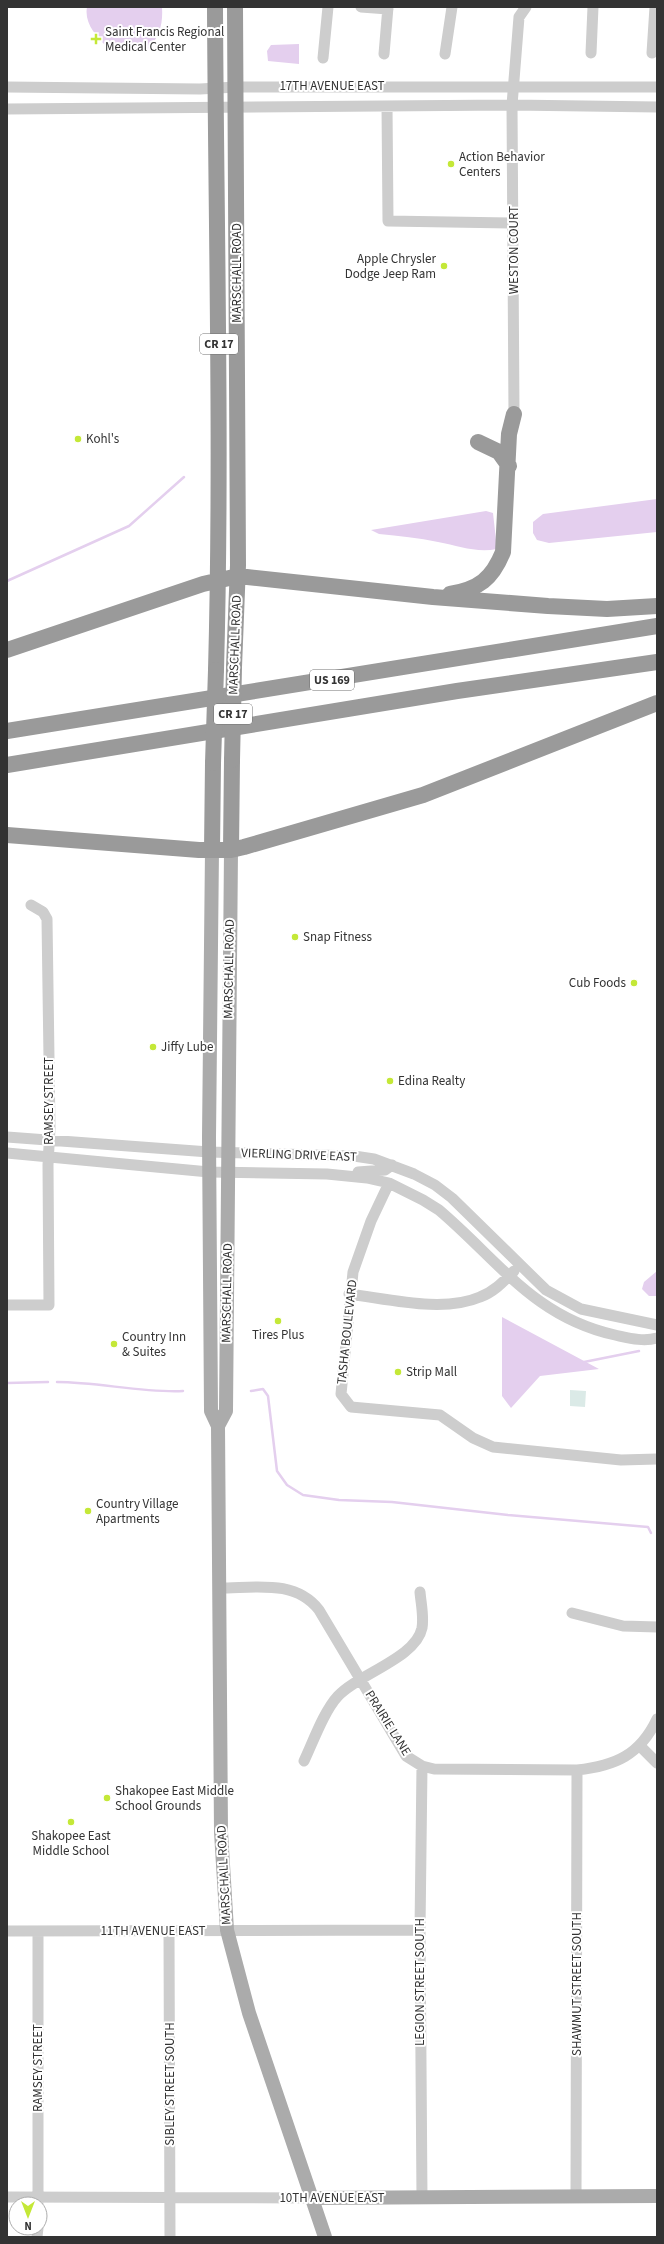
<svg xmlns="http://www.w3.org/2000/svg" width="664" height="2244" font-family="'Source Sans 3',sans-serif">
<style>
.green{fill:#dbeae7}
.water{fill:#e4cfee}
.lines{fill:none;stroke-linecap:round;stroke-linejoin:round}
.stream{stroke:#e4cfee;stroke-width:2.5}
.minor{stroke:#cdcdcd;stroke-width:11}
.major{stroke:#ababab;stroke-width:14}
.highway{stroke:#9a9a9a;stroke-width:16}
.highway-bridge{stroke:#9a9a9a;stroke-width:16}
.poi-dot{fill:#c4e837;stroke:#fff;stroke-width:1.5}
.labels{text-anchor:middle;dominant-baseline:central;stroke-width:4;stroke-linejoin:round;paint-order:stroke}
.shield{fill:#fff;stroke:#707070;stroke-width:1}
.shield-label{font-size:12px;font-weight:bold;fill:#333}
.poi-label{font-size:13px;fill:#333;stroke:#fff;text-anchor:start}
.street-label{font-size:13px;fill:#333;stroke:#fff}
</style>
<rect width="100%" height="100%" fill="#fff"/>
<path class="green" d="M 570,1390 L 586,1391 L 585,1407 L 570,1406 Z"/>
<path class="water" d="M 87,7 L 162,7 C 163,24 160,36 148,49 L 106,46 C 96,36 84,23 87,7 Z
M 299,44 L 299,64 L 268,61 L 267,51 L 271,45 Z
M 657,499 L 657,532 L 549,543 L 537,540 L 533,533 L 533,522 L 543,514 Z
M 486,511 L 493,513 L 497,549 C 476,553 459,546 438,542 C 419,538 399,536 379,534 L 371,530 Z
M 657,1271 L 657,1296 L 649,1296 L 642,1289 L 644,1282 Z
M 502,1317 L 599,1369 L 540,1376 L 511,1408 L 502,1396 Z"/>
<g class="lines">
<path class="stream" d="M 7,581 L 129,526 L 184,477
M 584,1362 L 639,1351
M 57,1382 C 99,1382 141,1393 183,1391
M 7,1383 L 48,1382
M 251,1391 L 263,1389 L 268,1396 L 277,1471 L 287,1485 L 303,1495 L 339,1500 L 392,1502 L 508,1515 L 648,1527 L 651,1533"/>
<path class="minor" d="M 361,7 L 388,9
M 591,53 L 593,7
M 652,53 L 655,7
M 384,54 L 388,7
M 445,54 L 452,7
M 323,58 L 328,7
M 7,87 L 200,89 L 236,87 L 657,87
M 387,106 L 388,221 L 514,223
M 7,109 L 512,105 L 657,107
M 514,414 L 512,105 L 519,17 L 526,7
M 7,1137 L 209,1152 L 354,1156 L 374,1159 L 414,1174 L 435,1185 L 452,1198 L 546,1290 L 581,1309 L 657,1325
M 7,1153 L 209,1172 L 327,1174 L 367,1178 L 389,1183 L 423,1200 L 439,1210 C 499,1261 534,1317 615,1335 C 629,1338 643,1342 657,1338
M 358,1172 L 385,1170 L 392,1165
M 389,1183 L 371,1221 L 353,1272 L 341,1394 L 351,1407 L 440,1415 L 473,1438 L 493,1447 L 621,1460 L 657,1459
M 349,1294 C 389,1299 443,1313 480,1297 C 494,1292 504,1281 514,1271
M 7,1305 L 49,1305 L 48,1165 L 50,1128 L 47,919 L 43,912 L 31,905
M 219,1588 C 255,1588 295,1579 319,1610 L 406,1756 L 422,1766 L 434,1769 L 577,1770 C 615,1766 640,1755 657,1719
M 572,1613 L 623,1626 L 657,1627
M 640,1746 L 657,1763
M 304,1761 C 313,1742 324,1711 338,1696 C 358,1674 416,1658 422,1628 C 424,1616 421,1604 420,1592
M 422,1766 L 420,1930 L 422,2198
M 169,1930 L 170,2237
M 7,1931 L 420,1930
M 7,2197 L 312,2198
M 576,2197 L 577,1770
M 38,2203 L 38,1931
M 37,2237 L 38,2228"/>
<path class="major" d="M 212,850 L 209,1137 L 211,1411 L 218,1426 L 221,1832 L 227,1930 L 249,2013 L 325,2237
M 218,1426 L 226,1411 L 231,850
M 312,2198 L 657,2196"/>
<path class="highway" d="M 215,7 C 216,228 222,449 216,670
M 478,442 L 499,452 L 509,466
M 450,594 C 479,589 492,579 503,552 L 509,434 L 514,414
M 7,650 L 203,584 L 238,576 L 433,597 L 548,606 L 607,609 L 657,606
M 234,667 L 238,565 L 235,7
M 7,731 L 657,626
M 7,765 L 457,691 L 657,662
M 7,835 L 199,850 L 231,850 L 244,847 L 423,795 L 657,703
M 212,850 L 213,763
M 231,850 L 232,760"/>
<path class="highway-bridge" d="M 232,760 L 234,667
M 213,763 L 216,670"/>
</g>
<g class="poi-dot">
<path d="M94 33h4v4h4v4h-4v4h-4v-4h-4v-4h4z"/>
<circle cx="451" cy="164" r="4"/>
<circle cx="444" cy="266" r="4"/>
<circle cx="78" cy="439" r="4"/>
<circle cx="295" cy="937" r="4"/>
<circle cx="634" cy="983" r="4"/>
<circle cx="153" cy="1047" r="4"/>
<circle cx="390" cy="1081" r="4"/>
<circle cx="278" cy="1321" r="4"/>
<circle cx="114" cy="1344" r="4"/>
<circle cx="398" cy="1372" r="4"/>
<circle cx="88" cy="1511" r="4"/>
<circle cx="107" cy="1798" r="4"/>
<circle cx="71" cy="1822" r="4"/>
</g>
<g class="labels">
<g class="shield">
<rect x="200" y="334" width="38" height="20" rx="3"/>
<rect x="310" y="670" width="44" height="20" rx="3"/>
<rect x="214" y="704" width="38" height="20" rx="3"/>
</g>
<g class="shield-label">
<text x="219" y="344">CR 17</text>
<text x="332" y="680">US 169</text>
<text x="233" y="714">CR 17</text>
</g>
<g class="poi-label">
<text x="105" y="32">Saint Francis Regional<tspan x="105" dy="15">Medical Center</tspan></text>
<text x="459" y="157">Action Behavior<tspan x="459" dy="15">Centers</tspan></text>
<text x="436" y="259" text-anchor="end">Apple Chrysler<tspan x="436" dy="15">Dodge Jeep Ram</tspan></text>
<text x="86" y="439">Kohl's</text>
<text x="303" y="937">Snap Fitness</text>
<text x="626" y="983" text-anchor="end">Cub Foods</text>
<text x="161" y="1047">Jiffy Lube</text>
<text x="398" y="1081">Edina Realty</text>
<text x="278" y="1335" text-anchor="middle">Tires Plus</text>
<text x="122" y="1337">Country Inn<tspan x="122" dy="15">&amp; Suites</tspan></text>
<text x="406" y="1372">Strip Mall</text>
<text x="96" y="1504">Country Village<tspan x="96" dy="15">Apartments</tspan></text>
<text x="115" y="1791">Shakopee East Middle<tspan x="115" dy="15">School Grounds</tspan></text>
<text x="71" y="1836" text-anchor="middle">Shakopee East<tspan x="71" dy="15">Middle School</tspan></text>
</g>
<g class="street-label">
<text x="332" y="86">17TH AVENUE EAST</text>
<text transform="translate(514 250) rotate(-90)">WESTON COURT</text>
<text transform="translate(237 273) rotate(-90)">MARSCHALL ROAD</text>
<text transform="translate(235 645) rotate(-88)">MARSCHALL ROAD</text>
<text transform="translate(229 969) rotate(-89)">MARSCHALL ROAD</text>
<text transform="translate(49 1101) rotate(-90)">RAMSEY STREET</text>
<text transform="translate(299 1155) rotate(2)">VIERLING DRIVE EAST</text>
<text transform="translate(227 1293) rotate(-89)">MARSCHALL ROAD</text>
<text transform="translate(347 1332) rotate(-84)">TASHA BOULEVARD</text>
<text transform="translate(388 1723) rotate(58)">PRAIRIE LANE</text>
<text transform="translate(224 1875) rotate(-93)">MARSCHALL ROAD</text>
<text x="153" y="1931">11TH AVENUE EAST</text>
<text transform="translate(420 1982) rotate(-90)">LEGION STREET SOUTH</text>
<text transform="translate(577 1984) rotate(-90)">SHAWMUT STREET SOUTH</text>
<text transform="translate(38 2068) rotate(-90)">RAMSEY STREET</text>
<text transform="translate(170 2084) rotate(-90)">SIBLEY STREET SOUTH</text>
<text x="332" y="2198">10TH AVENUE EAST</text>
</g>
</g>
<rect width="664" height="2244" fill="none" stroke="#333333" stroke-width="16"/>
<g transform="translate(28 2216) rotate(180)"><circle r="19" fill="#ffffff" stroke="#adadad"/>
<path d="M0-3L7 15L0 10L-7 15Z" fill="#c4e837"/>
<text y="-6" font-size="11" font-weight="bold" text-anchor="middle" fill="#333333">N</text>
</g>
</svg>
